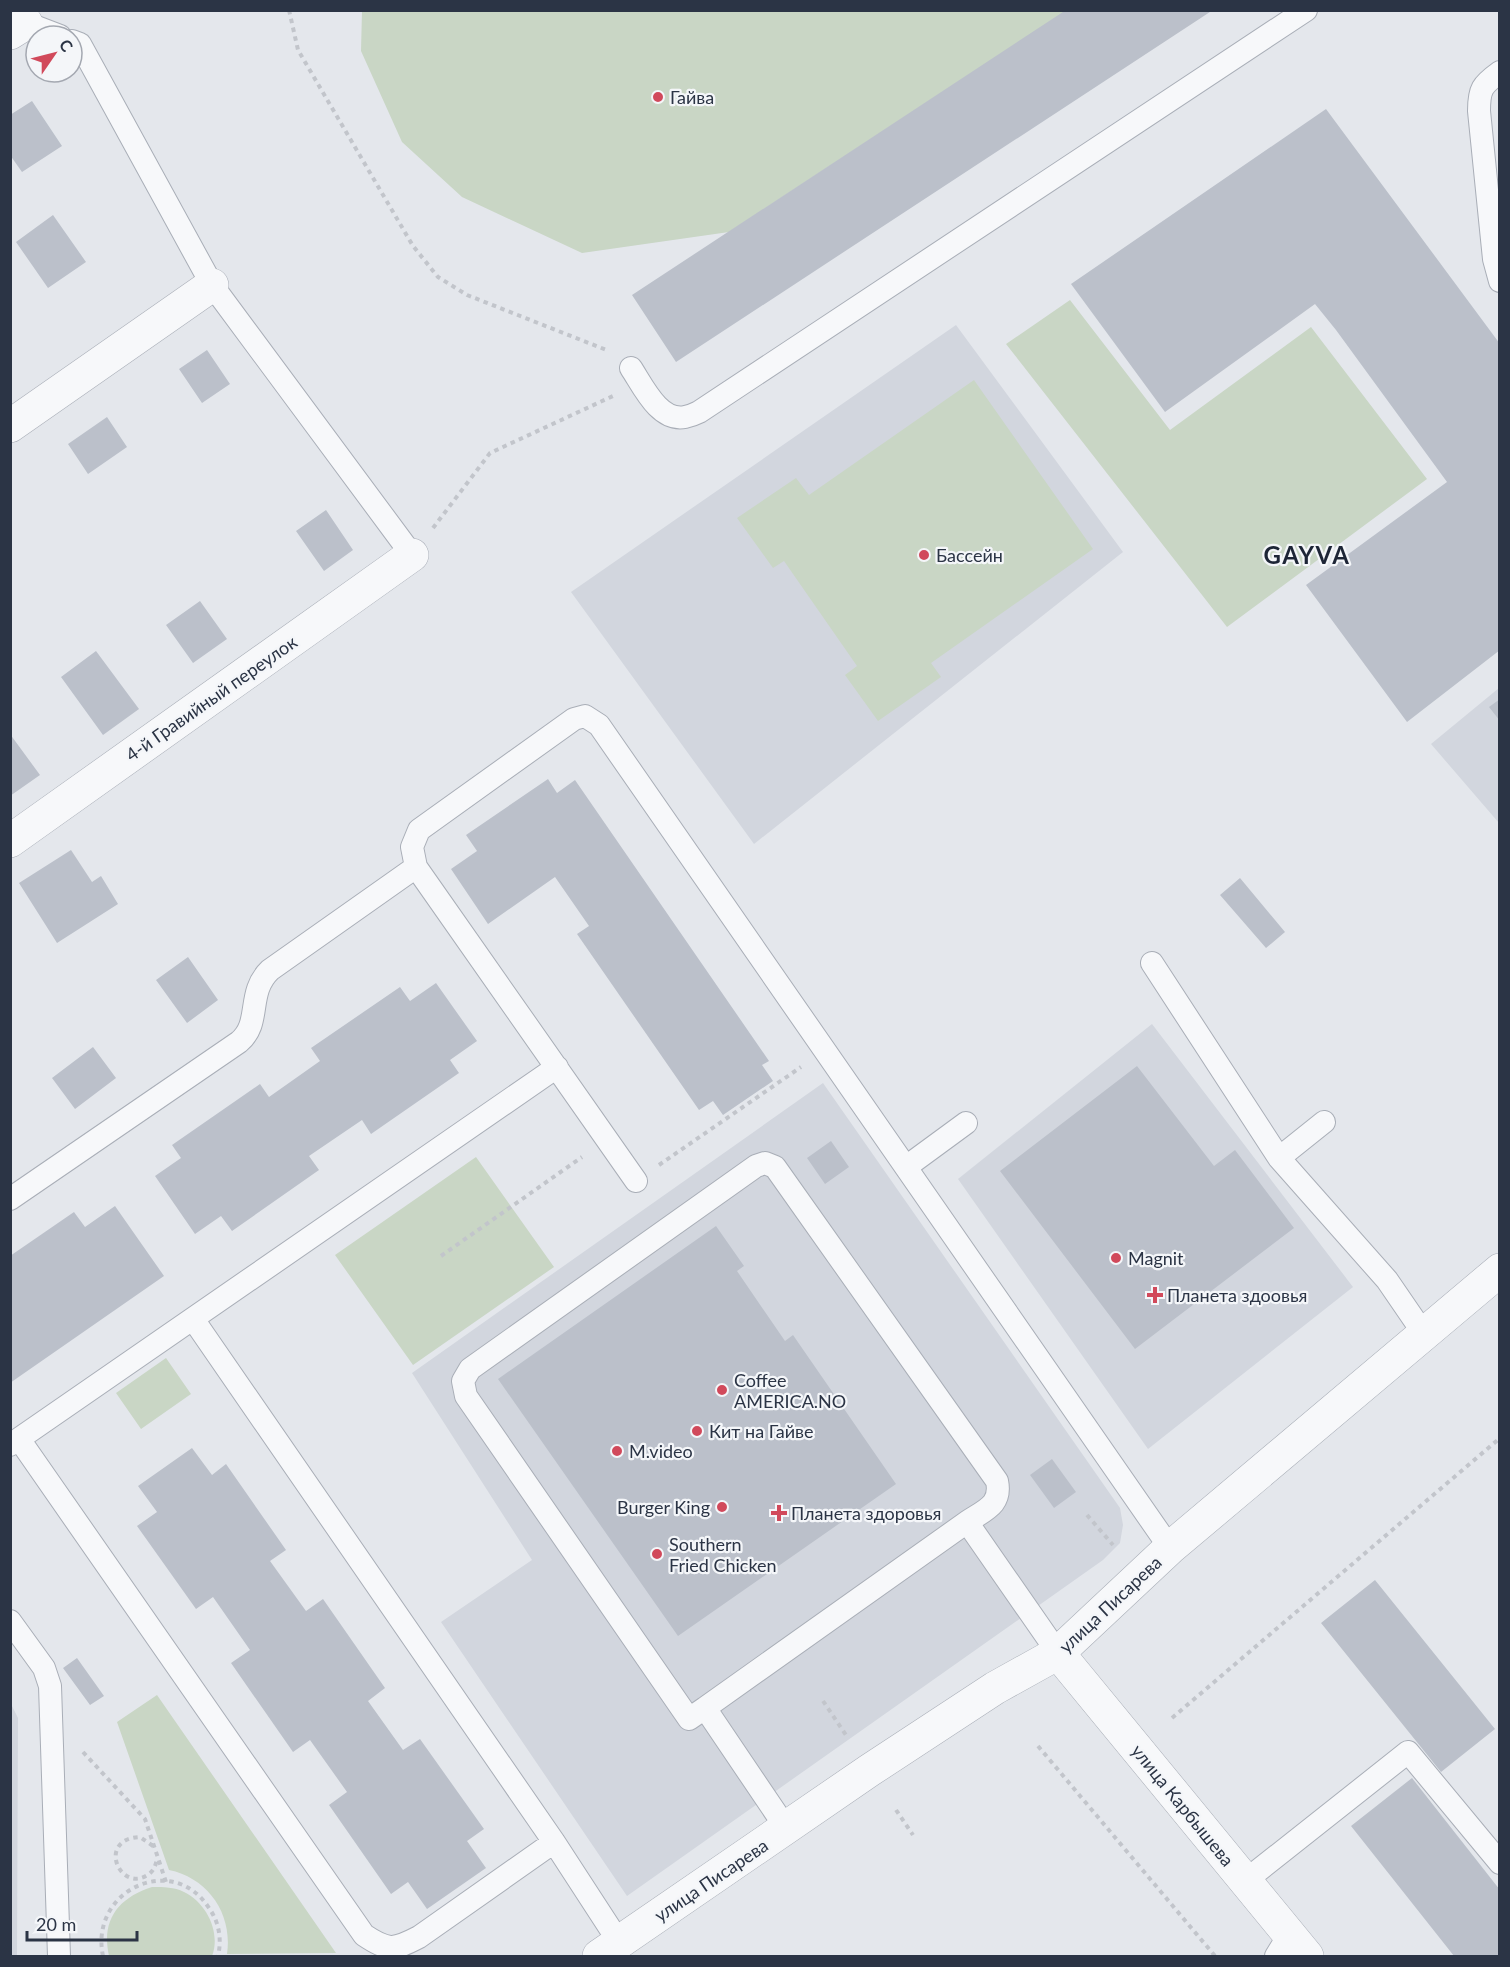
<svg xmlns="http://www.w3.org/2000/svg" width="1510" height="1967" font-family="Lato,sans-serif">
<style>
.built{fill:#d2d6de}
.green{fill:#c9d6c5}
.building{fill:#bbc0ca}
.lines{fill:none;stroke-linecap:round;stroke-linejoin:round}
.service-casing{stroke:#a9aeb7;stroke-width:24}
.minor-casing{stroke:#a9aeb7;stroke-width:34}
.tertiary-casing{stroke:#a9aeb7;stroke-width:34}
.path{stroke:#c2c5cb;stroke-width:4;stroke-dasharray:4.5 4.5;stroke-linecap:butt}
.service{stroke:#f7f8fa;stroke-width:22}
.minor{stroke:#f7f8fa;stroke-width:33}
.tertiary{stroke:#f7f8fa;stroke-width:33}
.poi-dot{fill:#d1495b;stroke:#f4f6f9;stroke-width:2}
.labels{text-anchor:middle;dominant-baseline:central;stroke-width:4.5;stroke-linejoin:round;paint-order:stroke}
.poi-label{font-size:18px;fill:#2b3445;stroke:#f4f6f9;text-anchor:start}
.street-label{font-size:18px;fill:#2b3445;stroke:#f4f6f9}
.district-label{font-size:24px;font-weight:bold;letter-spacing:1.5px;fill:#1d2536;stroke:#f4f6f9}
</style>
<rect width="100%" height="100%" fill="#e4e7ec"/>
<path class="built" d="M 956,325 L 1123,552 L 754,844 L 571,592 Z
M 1499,688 L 1499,823 L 1431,744 Z
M 1152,1024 L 1353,1287 L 1148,1449 L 958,1179 Z
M 823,1083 L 1120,1508 L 1123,1525 L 1120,1543 L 1103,1560 L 627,1896 L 441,1622 L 532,1560 L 412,1373 Z
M 11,1704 L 18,1718 L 17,1956 L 10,1956 Z"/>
<path class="green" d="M 362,11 L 1066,11 L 729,232 L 582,253 L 462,197 L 402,142 L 361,51 Z
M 1070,300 L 1170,430 L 1311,327 L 1427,479 L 1227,627 L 1006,344 Z
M 974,380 L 1093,549 L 931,663 L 941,677 L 878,721 L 845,675 L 857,666 L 784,561 L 773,568 L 737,518 L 796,478 L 809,495 Z
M 476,1157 L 554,1267 L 413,1365 L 335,1255 Z
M 166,1358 L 191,1394 L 141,1429 L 116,1393 Z
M 157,1695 L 336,1953 L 227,1954 C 233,1914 208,1878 169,1870 L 117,1722 Z
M 152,1887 C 164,1887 174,1887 184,1892 C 207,1903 221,1933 212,1956 L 109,1956 C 101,1920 118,1898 152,1887 Z"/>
<path class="building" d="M 1066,10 L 1213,10 L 676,362 L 632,295 Z
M 32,101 L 62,146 L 22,172 L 10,155 L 10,115 Z
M 1326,109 L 1500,344 L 1500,650 L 1407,722 L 1306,585 L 1447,482 L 1336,330 L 1315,304 L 1165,412 L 1071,284 Z
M 53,215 L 86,262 L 48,288 L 16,242 Z
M 207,350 L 230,384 L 202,403 L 179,369 Z
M 107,417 L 127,447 L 88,474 L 68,444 Z
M 326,510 L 353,550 L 324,571 L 296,531 Z
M 200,601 L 227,639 L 193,663 L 166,625 Z
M 96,651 L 139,709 L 103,735 L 61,677 Z
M 1500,699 L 1500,721 L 1489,707 Z
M 10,734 L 40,775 L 10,796 Z
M 548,779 L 557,793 L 575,780 L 769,1061 L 762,1065 L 773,1081 L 723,1115 L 713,1101 L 699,1110 L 577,934 L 589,926 L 555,877 L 488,924 L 451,869 L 477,851 L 466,835 Z
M 71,850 L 92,882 L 101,876 L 118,904 L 57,943 L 19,883 Z
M 1240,878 L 1285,932 L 1266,948 L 1220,895 Z
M 188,957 L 218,1000 L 187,1023 L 156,980 Z
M 436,983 L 477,1041 L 450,1060 L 459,1073 L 371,1134 L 362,1120 L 309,1156 L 319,1170 L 232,1231 L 221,1216 L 195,1234 L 155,1176 L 181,1158 L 172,1145 L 260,1084 L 269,1097 L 320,1061 L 311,1048 L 400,987 L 410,1001 Z
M 93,1047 L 116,1078 L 75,1109 L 52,1078 Z
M 1137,1066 L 1214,1166 L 1235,1150 L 1294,1228 L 1135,1349 L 1000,1171 Z
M 831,1141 L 849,1167 L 825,1184 L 807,1158 Z
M 115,1206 L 164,1276 L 10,1383 L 10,1256 L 74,1212 L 85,1227 Z
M 716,1226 L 744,1266 L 737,1271 L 785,1341 L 793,1335 L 896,1484 L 678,1636 L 498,1379 Z
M 192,1448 L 212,1475 L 226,1464 L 286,1550 L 270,1561 L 306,1611 L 323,1599 L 385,1688 L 368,1701 L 403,1750 L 420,1739 L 484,1829 L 467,1841 L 486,1868 L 427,1909 L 408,1882 L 391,1894 L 329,1805 L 347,1792 L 310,1740 L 293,1752 L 231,1663 L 250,1650 L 213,1597 L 196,1609 L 137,1526 L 157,1512 L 138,1486 Z
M 1052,1459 L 1076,1492 L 1054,1508 L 1030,1475 Z
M 1375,1580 L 1495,1729 L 1441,1772 L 1321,1623 Z
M 77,1658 L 104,1696 L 90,1705 L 63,1668 Z
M 1412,1778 L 1500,1890 L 1500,1956 L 1454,1956 L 1351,1826 Z"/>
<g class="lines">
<defs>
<path id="service" d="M 26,23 L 60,36
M 72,41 L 80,44 L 212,285 L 412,555
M 1500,72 C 1482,85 1479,89 1479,111 L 1494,259 L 1500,281
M 631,368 C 643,386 659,422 685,417 C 690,416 695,414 699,412 L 1306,10
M 1152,963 L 1279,1158 L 1387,1280 L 1424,1334
M 1279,1158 L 1324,1122
M 906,1167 L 966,1123
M 636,1181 L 416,867 L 412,847 L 419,830 L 574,719 L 585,716 L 599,725 L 1170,1548
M 10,1199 L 239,1042 C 262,1023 246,993 270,970 L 416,867
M 193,1319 L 554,1842 L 619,1942
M 19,1439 L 364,1935 C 388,1951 394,1950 419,1937 L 554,1842
M 10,1445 L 557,1067
M 10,1621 L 44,1668 L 50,1686 L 59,1956
M 705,1708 L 689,1719 L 466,1396 L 463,1381 L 470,1369 L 756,1166 L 765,1163 L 775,1167 L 997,1481 C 1002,1505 985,1510 967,1522
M 786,1828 L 705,1708 L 967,1522 L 1058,1653
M 1245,1881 L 1408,1752 L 1500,1863
M 1276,1956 L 1289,1935"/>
<path id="minor" d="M 10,33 L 26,23
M 10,426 L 212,285
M 10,841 L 412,555"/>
<path id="tertiary" d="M 1058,1653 L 1307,1956
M 599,1956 L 870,1770 L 995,1688 L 1058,1653 L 1170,1548 L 1500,1270"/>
</defs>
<use href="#service" class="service-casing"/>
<use href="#minor" class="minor-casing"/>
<use href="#tertiary" class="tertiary-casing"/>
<path class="path" d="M 289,10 L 298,50 L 413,246 L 438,277 L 467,295 L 609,351
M 433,528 L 490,453 L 613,396
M 659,1165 L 801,1067
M 441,1256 L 582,1157
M 1087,1515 L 1113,1545
M 823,1701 L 848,1738
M 1172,1718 L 1500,1438
M 1038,1746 L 1215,1956
M 83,1752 L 145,1819 L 166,1882
M 896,1810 L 913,1835
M 153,1846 L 140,1837 C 95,1839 121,1895 149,1874 C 154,1870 156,1865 157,1858
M 103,1956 C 89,1891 172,1851 209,1908 C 219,1922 222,1939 218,1956"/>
<use href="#service" class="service"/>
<use href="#minor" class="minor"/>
<use href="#tertiary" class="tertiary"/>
</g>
<g class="poi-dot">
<circle cx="658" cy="97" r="6"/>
<circle cx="924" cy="555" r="6"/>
<circle cx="1116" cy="1258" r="6"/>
<path d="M1152 1286h6v6h6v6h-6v6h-6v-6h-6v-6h6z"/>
<circle cx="722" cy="1390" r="6"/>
<circle cx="697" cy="1431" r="6"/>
<circle cx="617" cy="1451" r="6"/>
<circle cx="722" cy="1507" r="6"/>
<path d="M776 1504h6v6h6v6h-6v6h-6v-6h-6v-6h6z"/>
<circle cx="657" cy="1554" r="6"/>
</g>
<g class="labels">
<g class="poi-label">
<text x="670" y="97">Гайва</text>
<text x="936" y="555">Бассейн</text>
<text x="1128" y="1258">Magnit</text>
<text x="1167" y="1295">Планета здоовья</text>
<text x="734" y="1380">Coffee<tspan x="734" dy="21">AMERICA.NO</tspan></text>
<text x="709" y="1431">Кит на Гайве</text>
<text x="629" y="1451">M.video</text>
<text x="710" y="1507" text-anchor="end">Burger King</text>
<text x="791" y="1513">Планета здоровья</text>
<text x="669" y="1544">Southern<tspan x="669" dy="21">Fried Chicken</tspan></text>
</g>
<g class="street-label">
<text transform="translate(211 698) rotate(-35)">4-й Гравийный переулок</text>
<text transform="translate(1110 1604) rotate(-43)">улица Писарева</text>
<text transform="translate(1183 1805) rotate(51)">улица Карбышева</text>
<text transform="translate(711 1880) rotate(-34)">улица Писарева</text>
</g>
<g class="district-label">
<text x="1307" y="554">GAYVA</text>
</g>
</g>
<rect width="1510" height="1967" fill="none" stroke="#2b3445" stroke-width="24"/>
<g transform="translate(54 54) rotate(55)"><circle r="28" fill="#f4f6f9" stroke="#a4a8b1" stroke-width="1.5"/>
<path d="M0-4.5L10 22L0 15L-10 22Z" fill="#d1495b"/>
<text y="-9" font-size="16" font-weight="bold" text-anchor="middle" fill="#2b3445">С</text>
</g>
<path d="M27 1931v9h110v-9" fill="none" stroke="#2b3445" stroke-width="3"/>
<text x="36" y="1931" font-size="18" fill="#2b3445" stroke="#f4f6f9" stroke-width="4.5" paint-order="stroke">20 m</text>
</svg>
